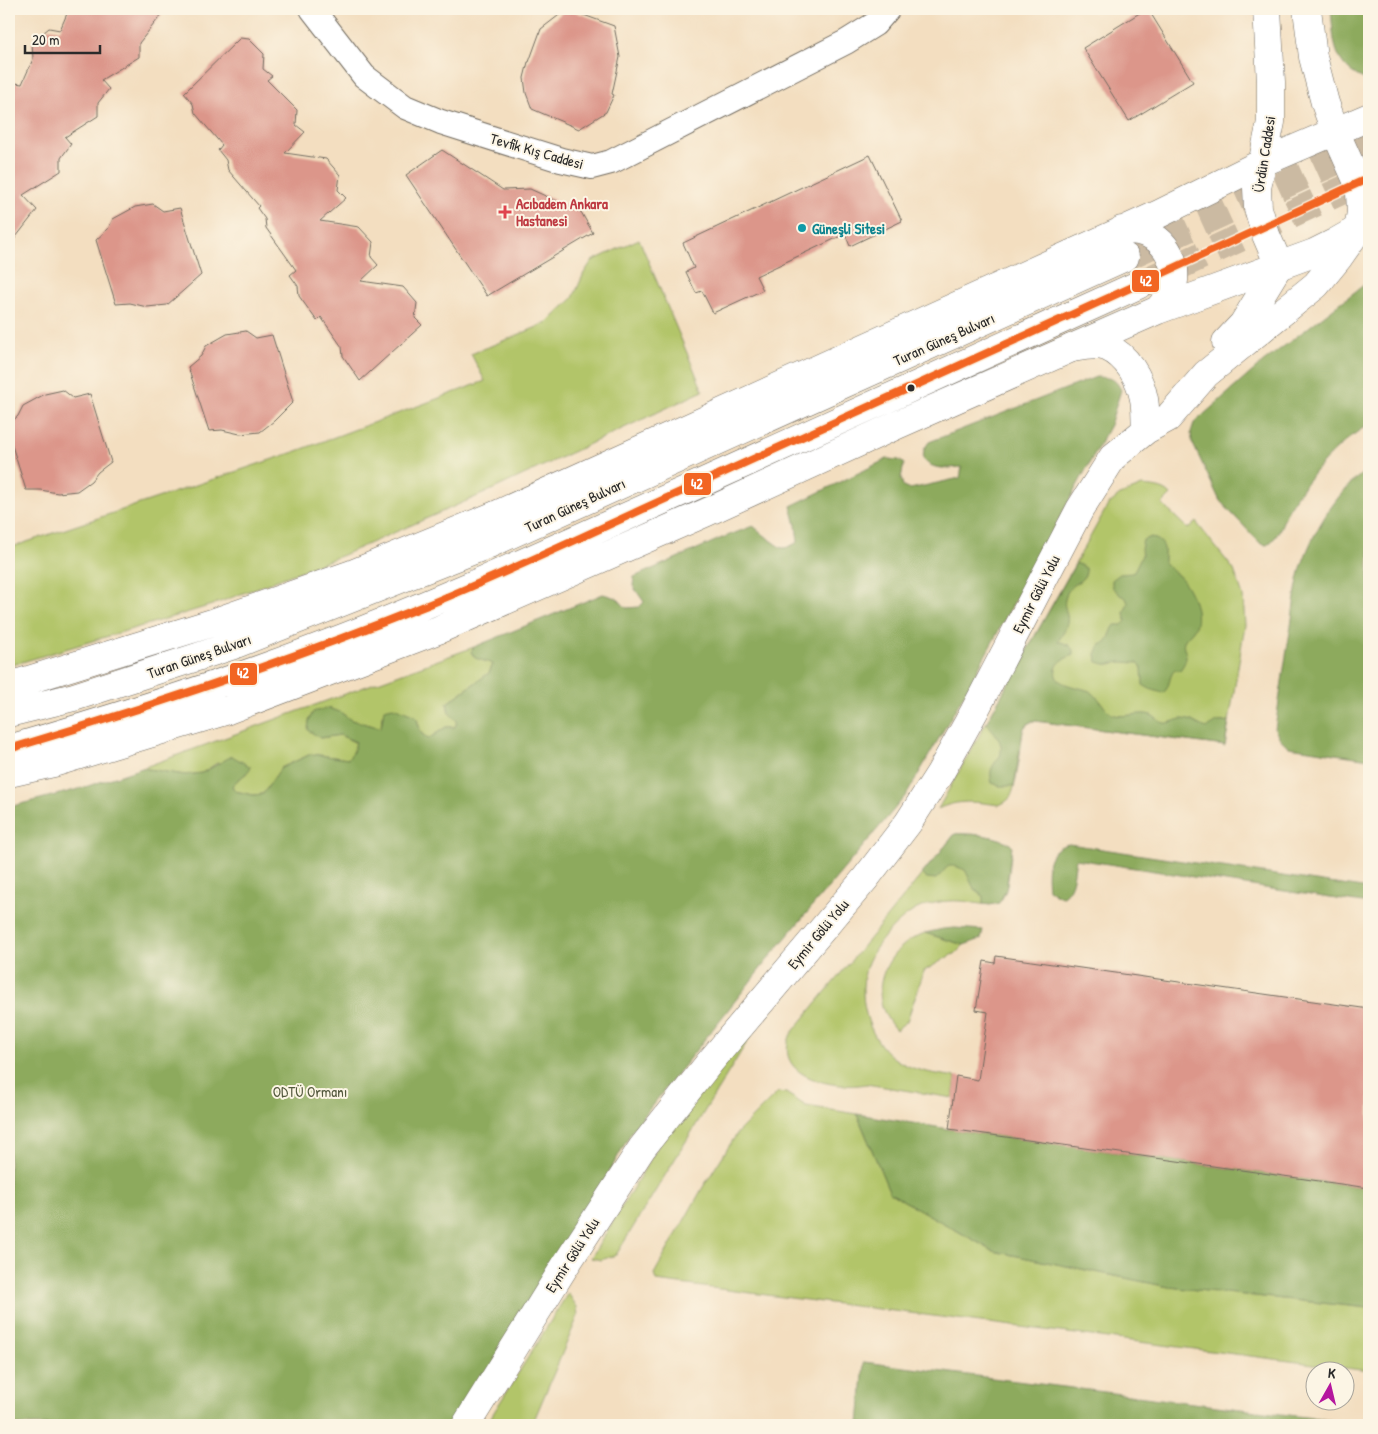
<svg xmlns="http://www.w3.org/2000/svg" width="1378" height="1434" font-family="'Patrick Hand',sans-serif">
<style>
.green{fill:#b2c569;stroke:#6e784a}
.forest{fill:#8daa5d;stroke:#5c6a44}
.building{fill:#dc968a}
.lines{fill:none;stroke-linecap:round;stroke-linejoin:round}
.primary-tunnel{stroke:#cbbaa2;stroke-width:28;stroke-dasharray:28 14;stroke-linecap:butt}
.street-casing{stroke:#716a5f;stroke-width:26}
.secondary-casing{stroke:#716a5f;stroke-width:29}
.primary-casing{stroke:#716a5f;stroke-width:29}
.street{stroke:#fff;stroke-width:24}
.secondary{stroke:#fff;stroke-width:28}
.primary{stroke:#fff;stroke-width:28}
.bus-1-casing{stroke:#fcf5e5;stroke-width:11}
.bus-1{stroke:#f26522;stroke-width:8}
.health-dot{fill:#e0444e;stroke:#fcf5e5;stroke-width:2}
.culture-dot{fill:#0f9aa8;stroke:#fcf5e5;stroke-width:2}
.bus-dot{fill:#2b2b2b;stroke:#fcf5e5;stroke-width:2}
.labels{text-anchor:middle;dominant-baseline:central;stroke-width:4;stroke-linejoin:round;paint-order:stroke}
.street-label{font-size:15px;fill:#2b2b2b;stroke:#fcf5e5}
.health-label{font-size:15px;font-weight:bold;fill:#be3a42;stroke:#fcf5e5;text-anchor:start}
.culture-label{font-size:15px;font-weight:bold;fill:#0d838f;stroke:#fcf5e5;text-anchor:start}
.park-label{font-size:15px;fill:#54593e;stroke:#fcf5e5}
.line-badge{stroke:#fcf5e5;stroke-width:2}
.badge-label{font-size:14px;text-anchor:middle;font-weight:bold;fill:#fff}
</style>
<rect width="100%" height="100%" fill="#fcf5e5"/>
<filter id="ink" filterUnits="userSpaceOnUse"><feTurbulence type="fractalNoise" baseFrequency=".02" numOctaves="2"/><feDisplacementMap in="SourceGraphic" scale="10" xChannelSelector="R" yChannelSelector="G"/><feConvolveMatrix kernelMatrix="1 2 1 2 8 2 1 2 1" color-interpolation-filters="sRGB"/></filter>
<filter id="wash" filterUnits="userSpaceOnUse"><feTurbulence type="fractalNoise" baseFrequency=".0096" numOctaves="4" result="noise"/><feDisplacementMap in="SourceGraphic" scale="20" xChannelSelector="R" yChannelSelector="G"/><feGaussianBlur stdDeviation="1.12" result="paint"/><feColorMatrix in="noise" values="0 0 0 0 0 0 0 0 0 0 0 0 0 0 0 0 0 1.4 0 .05"/><feComposite in="paint" operator="in"/></filter>
<g filter="url(#wash)">
<rect width="100%" height="100%" fill="#f3dec0"/>
<path class="green" d="M 639,239 L 703,391 L 485,493 L 343,555 L 212,605 L 9,666 L 9,548 L 297,451 L 485,381 L 471,354 L 547,323 L 573,298 L 584,273 L 592,261 Z
M 1142,486 C 1152,487 1164,487 1171,495 L 1162,504 L 1188,529 L 1196,522 L 1234,570 L 1243,596 L 1245,625 L 1225,746 L 1036,721 C 1029,722 1026,724 1023,730 C 1021,745 1017,784 1011,796 C 1009,800 1004,803 999,805 C 977,802 958,799 938,809 L 1108,505 L 1120,495 Z
M 474,647 L 471,652 L 493,664 L 489,673 L 447,703 L 449,713 L 457,721 L 455,727 L 446,727 L 428,739 L 421,733 L 416,716 L 382,715 L 381,728 L 351,720 L 340,712 L 320,738 L 340,735 L 356,743 L 354,752 L 348,759 L 311,754 L 281,768 L 263,794 L 253,795 L 235,791 L 232,786 L 236,781 L 247,773 L 217,763 L 202,773 L 185,775 L 142,768 Z
M 955,834 C 968,833 1004,836 1012,846 C 1010,859 1009,893 1000,901 C 991,909 971,901 960,901 C 945,900 928,903 915,910 C 898,920 881,938 871,956 C 855,986 864,1031 889,1054 C 908,1071 932,1073 956,1077 L 953,1098 L 866,1084 C 837,1090 771,1078 791,1034 Z
M 925,933 L 964,945 L 955,954 L 951,955 L 924,971 L 907,1021 L 896,1030 C 864,996 884,948 925,933 Z
M 760,1021 L 616,1255 L 601,1260 L 591,1258 L 660,1143 Z
M 778,1092 L 786,1093 L 806,1106 L 857,1114 L 890,1193 L 993,1251 L 1169,1287 L 1369,1308 L 1369,1371 L 656,1281 L 654,1274 L 703,1187 L 738,1132 Z
M 568,1293 L 577,1307 L 578,1316 L 532,1425 L 486,1425 Z"/>
<path class="forest" d="M 1331,9 L 1369,9 L 1369,81 C 1332,68 1334,42 1331,9 Z
M 1369,281 L 1369,424 C 1336,445 1311,473 1290,506 C 1283,518 1280,537 1267,545 L 1261,544 L 1220,501 L 1192,442 L 1191,432 L 1194,423 L 1262,363 Z
M 1096,377 C 1109,378 1115,377 1121,390 L 1110,425 L 966,691 L 907,794 L 773,953 L 632,1131 L 469,1425 L 9,1425 L 9,807 L 79,789 L 142,768 L 185,775 L 202,773 L 232,756 L 251,767 C 246,776 238,778 232,786 L 235,791 L 253,795 L 263,794 L 281,768 L 311,754 L 348,759 L 353,752 L 356,742 L 340,735 L 320,738 L 308,730 L 309,720 L 313,712 L 328,708 L 340,712 L 351,720 L 381,728 L 384,709 L 393,707 L 416,716 L 421,733 L 428,739 L 446,727 L 455,727 L 457,721 L 449,713 L 447,703 L 489,673 L 493,664 L 475,658 L 471,652 L 474,647 L 603,594 L 617,598 L 626,608 L 639,607 L 644,602 L 633,586 L 634,577 L 722,538 L 753,526 C 759,530 778,548 783,548 C 788,548 794,544 798,542 L 796,525 L 791,506 L 887,459 L 899,460 L 904,464 L 901,478 L 903,486 L 910,489 L 960,478 L 962,467 C 948,468 933,471 923,459 L 924,449 L 929,442 Z
M 1369,469 L 1369,759 L 1289,747 C 1282,741 1278,737 1275,729 C 1280,694 1285,660 1291,626 C 1294,605 1296,582 1303,562 C 1315,528 1339,488 1369,469 Z
M 1151,537 C 1167,543 1164,548 1164,563 C 1170,570 1179,574 1184,582 C 1192,593 1201,615 1194,629 C 1191,634 1186,637 1184,641 C 1182,648 1186,651 1186,656 C 1186,661 1183,666 1180,670 L 1175,670 C 1168,676 1171,687 1163,693 L 1150,689 L 1143,685 L 1142,668 L 1138,663 C 1133,663 1127,662 1121,662 C 1112,663 1106,667 1097,661 L 1096,654 L 1100,645 C 1111,642 1109,633 1115,625 L 1122,625 L 1126,621 L 1124,613 L 1128,603 L 1126,598 L 1120,595 L 1112,587 L 1112,580 L 1120,574 L 1133,573 L 1142,555 L 1141,549 L 1143,540 Z
M 1076,563 L 1086,568 C 1088,582 1069,583 1066,596 C 1063,605 1065,606 1067,615 C 1069,624 1064,633 1058,641 L 1069,645 L 1073,650 L 1073,655 C 1066,658 1058,661 1056,669 C 1051,687 1082,686 1091,692 C 1100,697 1104,710 1112,714 C 1125,719 1138,711 1151,715 C 1156,717 1159,722 1164,723 C 1170,724 1176,719 1183,719 C 1193,719 1199,727 1208,728 L 1217,722 L 1229,721 L 1225,746 L 1036,721 C 1029,722 1026,724 1023,730 L 1014,786 L 1000,786 L 992,783 C 990,775 990,769 995,763 C 995,762 999,757 1000,756 C 1005,743 994,731 986,723 Z
M 955,834 C 968,833 1004,836 1012,846 L 1006,890 L 999,903 L 990,905 L 983,904 L 983,896 C 971,889 971,880 965,870 C 944,861 949,868 936,879 L 927,878 L 922,874 Z
M 1069,844 L 1369,889 L 1369,904 L 1076,859 C 1073,872 1075,887 1063,896 L 1057,895 L 1048,889 C 1046,870 1046,848 1069,844 Z
M 955,928 L 983,930 L 981,939 L 964,945 L 925,933 L 943,929 Z
M 857,1114 L 949,1129 L 1369,1188 L 1369,1308 L 1169,1287 L 993,1251 L 890,1193 Z
M 864,1362 L 1369,1425 L 859,1425 Z"/>
<g id="blocks">
<path class="building" d="M 69,9 L 166,9 L 139,43 L 139,57 L 101,80 L 109,89 L 98,103 L 98,116 L 65,137 L 71,144 L 61,158 L 61,171 L 23,195 L 37,210 L 9,246 L 9,82 L 22,84 L 33,59 L 32,42 L 49,28 L 60,30 Z
M 567,9 L 614,26 L 620,57 L 612,94 L 614,95 L 606,112 L 579,129 L 532,109 L 526,93 L 524,78 L 528,62 L 529,62 L 541,29 Z
M 1146,9 L 1148,9 L 1193,82 L 1129,121 L 1083,48 Z
M 240,38 L 249,39 L 264,54 L 263,69 L 272,76 L 267,80 L 297,110 L 296,125 L 305,132 L 285,153 L 326,159 L 340,175 L 338,190 L 346,198 L 320,221 L 359,227 L 373,242 L 371,257 L 378,265 L 361,281 L 403,287 L 417,303 L 415,318 L 422,325 L 360,381 L 343,356 L 342,347 L 321,317 L 317,321 L 299,296 L 298,286 L 290,275 L 296,270 L 266,228 L 265,219 L 257,208 L 259,206 L 228,170 L 226,160 L 218,150 L 222,145 L 195,113 L 193,104 L 184,93 Z
M 442,150 L 503,190 L 530,189 L 581,212 L 593,233 L 487,296 L 406,175 Z
M 870,155 L 902,221 L 850,246 L 845,234 L 756,276 L 763,290 L 713,313 L 702,291 L 696,293 L 686,272 L 694,268 L 683,243 Z
M 153,204 L 163,211 L 180,208 L 201,275 L 167,305 L 147,307 L 130,303 L 116,304 L 96,240 L 108,229 L 113,219 L 135,207 Z
M 246,331 L 256,338 L 272,335 L 293,402 L 274,421 L 260,432 L 240,434 L 222,430 L 209,431 L 188,367 L 201,356 L 206,346 L 227,334 Z
M 63,390 L 73,398 L 90,394 L 111,462 L 98,472 L 91,481 L 77,491 L 58,493 L 40,490 L 26,490 L 9,436 L 9,424 L 18,416 L 23,406 L 45,394 Z
M 996,956 L 1369,1009 L 1369,1188 L 949,1129 L 956,1076 L 978,1080 L 988,1012 L 976,1010 L 984,961 L 995,963 Z"/>
</g>
</g>
<g filter="url(#ink)">
<use href="#blocks" fill-opacity="0" stroke="#716a5f" stroke-width="1"/>
<g class="lines">
<path class="primary-tunnel" d="M 1125,257 L 1369,146
M 1138,285 L 1369,178"/>
<defs>
<path id="street" d="M 312,9 L 364,76 L 405,107 L 441,122 L 561,160 L 592,167 L 611,162 L 846,42 L 875,24 L 888,9"/>
<path id="secondary" d="M 1226,342 L 1243,324 L 1279,265 L 1266,235 L 1258,208 L 1257,188 L 1271,122 L 1271,82 L 1267,9
M 1072,348 C 1083,346 1096,343 1107,347 C 1127,356 1140,378 1144,399 C 1146,409 1145,420 1146,430
M 466,1425 L 565,1266 L 642,1148 L 710,1062 L 865,879 L 908,823 L 940,773 L 974,712 L 1080,509 L 1113,457 L 1146,430 L 1168,418 L 1206,374 L 1316,285 L 1339,257 L 1358,230 L 1361,212 L 1360,193 L 1356,178 L 1335,131 L 1325,103 L 1313,57 L 1307,9"/>
<path id="primary" d="M 1122,230 C 1127,230 1133,230 1138,231 C 1168,236 1182,269 1170,294 C 1167,300 1162,305 1158,310
M 9,686 L 215,622 L 352,574 L 496,515 L 1157,215 L 1264,162 L 1369,117
M 9,713 L 74,697 L 231,646 L 489,544 L 1125,257
M 9,749 C 109,720 209,689 306,652 C 433,605 556,548 679,493 C 832,424 985,354 1138,285
M 9,773 L 53,763 L 228,710 L 438,630 L 705,513 L 897,425 L 1158,310 L 1314,253 L 1336,242 L 1369,223"/>
</defs>
<use href="#street" class="street-casing"/>
<use href="#secondary" class="secondary-casing"/>
<use href="#primary" class="primary-casing"/>
<use href="#street" class="street"/>
<use href="#secondary" class="secondary"/>
<use href="#primary" class="primary"/>
<defs>
<path id="bus-1" d="M 9,749 C 151,707 292,659 430,604 C 523,566 615,521 707,480 C 929,381 1149,280 1369,178"/>
</defs>
<use href="#bus-1" class="bus-1-casing"/>
<use href="#bus-1" class="bus-1"/>
</g>
</g>
<path class="health-dot" d="M502.5 204.5h5v5h5v5h-5v5h-5v-5h-5v-5h5z"/>
<circle class="culture-dot" cx="802" cy="228" r="5"/>
<circle class="bus-dot" cx="911" cy="388" r="4.5"/>
<g class="labels">
<g class="street-label">
<text transform="translate(537 151) rotate(16)">Tevfik Kış Caddesi</text>
<text transform="translate(1264 154) rotate(-81)">Ürdün Caddesi</text>
<text transform="translate(944 339) rotate(-24)">Turan Güneş Bulvarı</text>
<text transform="translate(575 505) rotate(-25)">Turan Güneş Bulvarı</text>
<text transform="translate(1036 594) rotate(-63)">Eymir Gölü Yolu</text>
<text transform="translate(199 656) rotate(-19)">Turan Güneş Bulvarı</text>
<text transform="translate(818 934) rotate(-50)">Eymir Gölü Yolu</text>
<text transform="translate(572 1255) rotate(-57)">Eymir Gölü Yolu</text>
</g>
<g class="health-label">
<text x="516" y="203">Acıbadem Ankara<tspan x="516" dy="17">Hastanesi</tspan></text>
</g>
<g class="culture-label">
<text x="812" y="228">Güneşli Sitesi</text>
</g>
<g class="park-label">
<text x="310" y="1091">ODTÜ Ormanı</text>
</g>
</g>
<g class="line-badge">
<rect x="1131" y="269" width="29" height="24" rx="5" fill="#f26522"/>
<rect x="683" y="472" width="29" height="24" rx="5" fill="#f26522"/>
<rect x="229" y="662" width="29" height="24" rx="5" fill="#f26522"/>
</g>
<g class="badge-label">
<text x="1146" y="286">42</text>
<text x="697" y="489">42</text>
<text x="243" y="678">42</text>
</g>
<rect width="1378" height="1434" fill="none" stroke="#fcf5e5" stroke-width="30"/>
<g transform="translate(1330 1386) rotate(8)"><circle r="24" fill="#fcf5e5" stroke="#a8a49b"/>
<path d="M0-4L9 19L0 12L-9 19Z" fill="#b5179e"/>
<text y="-8" font-size="14" font-weight="bold" text-anchor="middle" fill="#2b2b2b">K</text>
</g>
<path d="M25 45v8h75v-8" fill="none" stroke="#2b2b2b" stroke-width="2.5"/>
<text x="32" y="45" font-size="15" fill="#2b2b2b" stroke="#fcf5e5" stroke-width="4" paint-order="stroke">20 m</text>
</svg>
